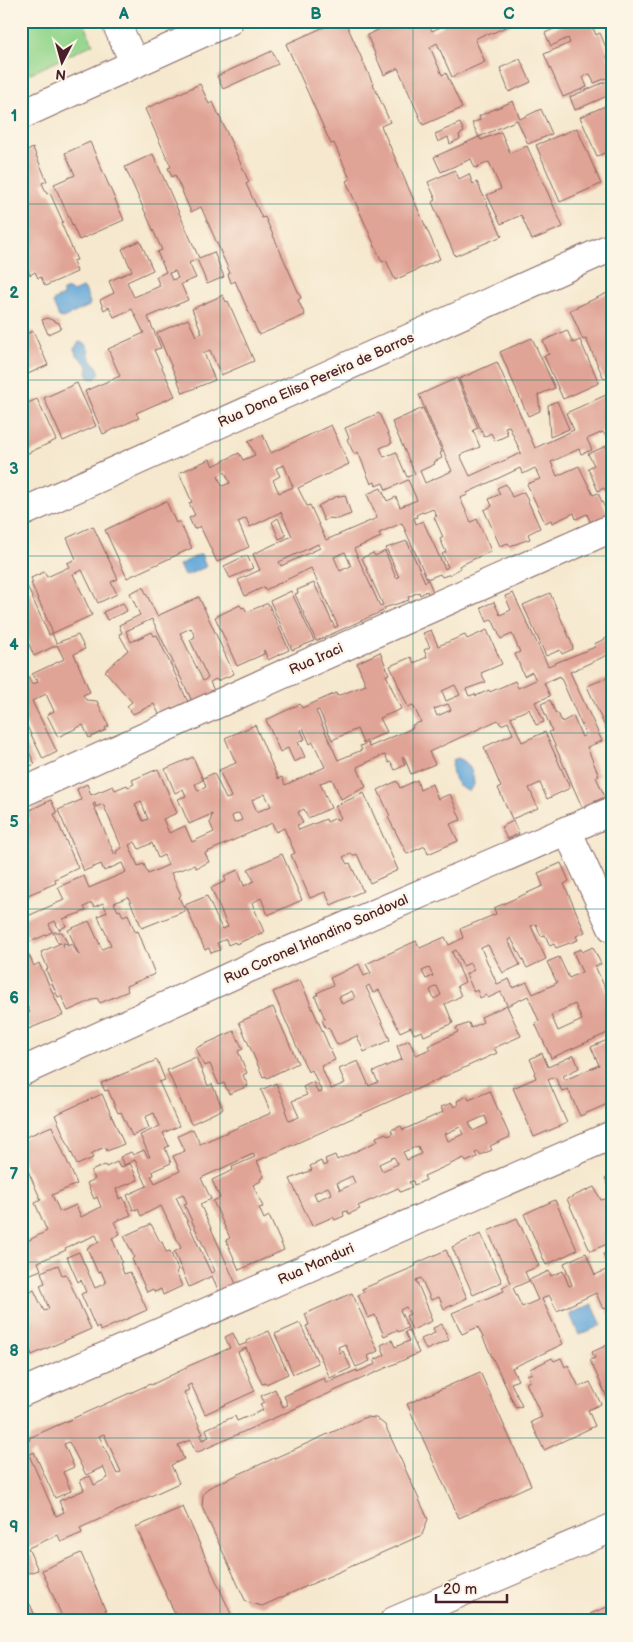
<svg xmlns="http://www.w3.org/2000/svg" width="633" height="1642" font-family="'Balsamiq Sans',sans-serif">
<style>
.green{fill:#94d68d;stroke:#6f7a5c}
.water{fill:#64a7d9;stroke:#576382}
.building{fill:#e0a496;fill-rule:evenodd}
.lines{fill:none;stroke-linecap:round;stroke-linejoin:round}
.minor-casing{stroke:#866564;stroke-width:30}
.tertiary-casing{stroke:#866564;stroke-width:30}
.minor{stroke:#fff;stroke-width:28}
.tertiary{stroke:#fff;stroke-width:28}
.grid{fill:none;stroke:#0f766e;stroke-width:1;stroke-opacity:0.55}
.labels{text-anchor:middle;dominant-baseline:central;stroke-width:4.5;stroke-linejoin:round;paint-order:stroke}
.street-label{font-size:14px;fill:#4a1f2b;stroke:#fcf5e5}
.neatline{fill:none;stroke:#0f766e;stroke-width:2}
.grid-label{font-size:16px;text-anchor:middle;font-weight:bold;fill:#0f766e}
</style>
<rect width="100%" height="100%" fill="#fcf5e5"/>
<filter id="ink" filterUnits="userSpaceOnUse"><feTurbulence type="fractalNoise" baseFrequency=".02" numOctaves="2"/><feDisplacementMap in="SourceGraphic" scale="10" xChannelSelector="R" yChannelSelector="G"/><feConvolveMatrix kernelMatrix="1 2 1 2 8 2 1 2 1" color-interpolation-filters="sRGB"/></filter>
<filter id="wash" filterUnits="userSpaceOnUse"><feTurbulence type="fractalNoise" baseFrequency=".0096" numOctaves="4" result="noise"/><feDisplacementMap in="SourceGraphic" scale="20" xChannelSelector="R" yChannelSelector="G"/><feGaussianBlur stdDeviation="1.12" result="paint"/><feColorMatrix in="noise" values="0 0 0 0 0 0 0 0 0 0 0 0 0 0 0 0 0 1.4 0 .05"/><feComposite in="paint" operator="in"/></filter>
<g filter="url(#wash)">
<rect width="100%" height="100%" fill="#f5e8ce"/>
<path class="green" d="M 21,21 L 83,21 L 93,44 L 21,78 Z"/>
<path class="water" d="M 82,288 L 85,289 L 90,303 L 89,306 L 63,318 L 59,317 L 53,303 L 54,300 L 63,296 L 63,291 L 69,289 L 73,292 Z
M 79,342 L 85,343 C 90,348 87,354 91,359 C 95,365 98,366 100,374 L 95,379 L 89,378 L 87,372 L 88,366 L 76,354 L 74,349 Z
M 201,554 L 206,567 L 184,576 L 179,565 Z
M 457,758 C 469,760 474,774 474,785 L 469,791 C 455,788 450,773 453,760 Z
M 592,1304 L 602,1325 L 579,1335 L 570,1314 Z"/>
<g id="blocks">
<path class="building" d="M 338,21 L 345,21 L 390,122 L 381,126 L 440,259 L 395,280 L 386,260 L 382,262 L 346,181 L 350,179 L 334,143 L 331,144 L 286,44 Z
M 376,21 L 427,21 L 432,31 L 443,26 L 441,21 L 519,21 L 488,35 L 487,33 L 475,39 L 485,62 L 452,77 L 437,43 L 430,47 L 442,75 L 446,73 L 462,108 L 423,125 L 398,68 L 384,75 L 367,35 L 380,29 Z
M 571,21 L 607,21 L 593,28 L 596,35 L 600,33 L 609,55 L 607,56 L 612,66 L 612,76 L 594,83 L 590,74 L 583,77 L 587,87 L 563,97 L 544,54 L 570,43 L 568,38 L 551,46 L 545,33 Z
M 272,51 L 278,64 L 223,89 L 217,76 Z
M 520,59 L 531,82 L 509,92 L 500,68 Z
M 612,79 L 612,94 L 575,110 L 570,97 Z
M 200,84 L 209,104 L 213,102 L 249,182 L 246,184 L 262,218 L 265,217 L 301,298 L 298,300 L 305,315 L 259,335 L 235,281 L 231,283 L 228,274 L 230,273 L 201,207 L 191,212 L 175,175 L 172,177 L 168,168 L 171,167 L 145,109 Z
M 513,101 L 520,119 L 541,109 L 552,134 L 528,144 L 517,120 L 479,137 L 472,123 L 480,120 L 479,116 Z
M 612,103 L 612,150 L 597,156 L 580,117 Z
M 460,123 L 464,132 L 459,135 L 460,139 L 450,144 L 448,137 L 438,142 L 435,134 Z
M 577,128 L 601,184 L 560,202 L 536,145 Z
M 501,132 L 510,153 L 527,146 L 563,227 L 532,240 L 521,215 L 501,224 L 487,195 L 501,189 L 489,162 L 475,168 L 471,159 L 441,172 L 434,157 L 479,137 L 481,140 Z
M 90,142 L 124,220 L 79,240 L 54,184 L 75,175 L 65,153 Z
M 33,148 L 47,181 L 42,183 L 47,194 L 50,193 L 63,222 L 61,223 L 77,260 L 73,261 L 77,272 L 45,286 L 41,277 L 38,278 L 35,272 L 30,275 L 23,258 L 28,256 L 21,240 L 21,197 L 23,196 L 21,188 L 26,186 L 21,175 L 21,154 Z
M 153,154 L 199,258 L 214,252 L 224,277 L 207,284 L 197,259 L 189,263 L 196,278 L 181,284 L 188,300 L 148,317 L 161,348 L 154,350 L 175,396 L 136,413 L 139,418 L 103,434 L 85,391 L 120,376 L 108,349 L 144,333 L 132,309 L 114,317 L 109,307 L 104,310 L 100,300 L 114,293 L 109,281 L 132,271 L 122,249 L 140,241 L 153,270 L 127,282 L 134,297 L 160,286 L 156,277 L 166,272 L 157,252 L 162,250 L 125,167 ZM 175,271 L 178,278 L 172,280 L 169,273 Z
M 455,170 L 459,179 L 469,174 L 473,184 L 477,182 L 502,236 L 455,256 L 432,202 L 436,200 L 428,182 Z
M 612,291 L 612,376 L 604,379 L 586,339 L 583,340 L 570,310 Z
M 223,295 L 226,302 L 228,301 L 254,361 L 221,375 L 210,350 L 204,353 L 215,380 L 183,393 L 157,333 L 188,319 L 196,336 L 202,333 L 192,309 Z
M 21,305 L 27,318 L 21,321 Z
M 47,318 L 59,323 L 61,328 L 48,334 L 42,320 Z
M 567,330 L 573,343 L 580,340 L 599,383 L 563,399 L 544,356 L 549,354 L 543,341 Z
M 33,331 L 48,365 L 21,377 L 21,336 Z
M 532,338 L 555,388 L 538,395 L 540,411 L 528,416 L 500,352 Z
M 497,362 L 535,448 L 574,430 L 566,413 L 606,395 L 612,407 L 612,435 L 606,437 L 603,432 L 587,439 L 592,450 L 581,454 L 579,449 L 551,462 L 557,476 L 579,466 L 593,495 L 598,493 L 609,517 L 592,526 L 587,514 L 576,519 L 574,513 L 552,523 L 551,520 L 545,523 L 527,484 L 540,479 L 535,468 L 523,474 L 520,468 L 467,493 L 468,495 L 460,498 L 471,522 L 477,519 L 491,551 L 459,566 L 460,568 L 451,574 L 442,577 L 440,574 L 427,579 L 402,523 L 379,533 L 381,537 L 354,549 L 380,606 L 383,605 L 362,558 L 373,553 L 375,556 L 385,551 L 396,578 L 399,577 L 386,548 L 407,541 L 425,582 L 428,580 L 435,596 L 430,598 L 427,591 L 420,595 L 419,592 L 408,597 L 409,600 L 384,608 L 385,610 L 316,641 L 295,594 L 298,593 L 297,590 L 314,583 L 335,628 L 338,626 L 311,568 L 265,590 L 264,587 L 245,596 L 238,580 L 260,570 L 253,554 L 292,536 L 281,512 L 250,527 L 246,518 L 238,522 L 249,547 L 217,562 L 200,526 L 194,529 L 189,518 L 195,515 L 189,503 L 192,502 L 179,473 L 210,459 L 213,466 L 239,453 L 243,460 L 255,455 L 248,441 L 263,435 L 271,453 L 331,425 L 349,464 L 298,488 L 307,506 L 310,505 L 326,540 L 377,518 L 367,494 L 381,488 L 387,501 L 396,497 L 400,507 L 417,500 L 408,480 L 386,490 L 383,483 L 376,486 L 375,482 L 371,484 L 358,452 L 354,454 L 347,439 L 349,438 L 345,428 L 379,413 L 392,443 L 380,448 L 384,457 L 396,452 L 407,477 L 415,474 L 392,422 L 423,408 L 442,452 L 440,453 L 442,458 L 434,462 L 435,464 L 420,471 L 425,483 L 452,471 L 419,395 L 457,378 L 478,428 L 473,430 L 480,447 L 460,455 L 470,476 L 521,453 L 509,426 L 505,427 L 508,435 L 495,441 L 491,433 L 484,437 L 459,379 ZM 284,465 L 293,487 L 279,493 L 273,480 L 280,476 L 276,468 ZM 225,472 L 230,483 L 222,486 L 218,476 ZM 433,509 L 437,516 L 434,517 L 443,537 L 440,539 L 446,552 L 442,554 L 448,567 L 445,569 L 423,521 L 416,524 L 414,518 L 417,517 L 416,515 L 422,512 L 423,513 ZM 318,544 L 320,548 L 281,566 L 279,562 ZM 345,552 L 351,566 L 340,571 L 334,557 Z
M 77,383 L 96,426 L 63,441 L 44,398 Z
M 37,399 L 56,440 L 24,455 L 21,448 L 21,406 Z
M 557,401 L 569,429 L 550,437 L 548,405 Z
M 606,446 L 609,453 L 612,452 L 612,496 L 609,498 L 604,488 L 598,491 L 588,468 L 594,465 L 588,454 Z
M 506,484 L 512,497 L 524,492 L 540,528 L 528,534 L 530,539 L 510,546 L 508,543 L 500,546 L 484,510 L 492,506 L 489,499 L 500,494 L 497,488 Z
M 345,495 L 351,514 L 338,519 L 329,518 L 324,521 L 318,506 L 335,497 Z
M 166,501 L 176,523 L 179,521 L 192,548 L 127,578 L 105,530 Z
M 278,518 L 286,536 L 279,539 L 272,522 Z
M 93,526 L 118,579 L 111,582 L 117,594 L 98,603 L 82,570 L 73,574 L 92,615 L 53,633 L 31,583 L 33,583 L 31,578 L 44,572 L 47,577 L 69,567 L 67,563 L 76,559 L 67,538 Z
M 247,555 L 253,568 L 230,578 L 224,566 Z
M 21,573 L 49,635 L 52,633 L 56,643 L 78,635 L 85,649 L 74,654 L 90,692 L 83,695 L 86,700 L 97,701 L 109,726 L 105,728 L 106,730 L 89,738 L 83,725 L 58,737 L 47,715 L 54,711 L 46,694 L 32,701 L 57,752 L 43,759 L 21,714 L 21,679 L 28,676 L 32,684 L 38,682 L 37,679 L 35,680 L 32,674 L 64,659 L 57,645 L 34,656 L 21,626 Z
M 143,587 L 157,616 L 199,597 L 234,674 L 217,681 L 216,679 L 210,682 L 216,695 L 162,720 L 154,704 L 133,714 L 127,706 L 132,702 L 105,671 L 128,650 L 119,634 L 122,633 L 119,625 L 140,615 L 130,593 ZM 152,619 L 192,701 L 188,702 L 157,635 L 154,636 L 152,632 L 131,642 L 126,631 ZM 191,628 L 195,637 L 190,640 L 208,678 L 203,681 L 180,633 Z
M 291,591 L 314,641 L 292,650 L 270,601 Z
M 513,593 L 548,666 L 595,647 L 594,644 L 609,637 L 612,643 L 612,653 L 570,672 L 602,741 L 587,747 L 599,776 L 596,777 L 605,797 L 582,807 L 549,732 L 552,731 L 541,704 L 550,700 L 556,714 L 558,713 L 562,722 L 573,716 L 582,737 L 586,735 L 560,676 L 544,683 L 550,696 L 535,702 L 544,722 L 536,725 L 529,709 L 511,717 L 522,742 L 545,732 L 570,788 L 547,799 L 540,783 L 529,788 L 538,808 L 512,819 L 498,788 L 501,787 L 484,747 L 513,734 L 508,722 L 501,725 L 498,720 L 429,752 L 435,764 L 411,774 L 404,757 L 402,757 L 405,765 L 395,770 L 391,762 L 389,763 L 385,755 L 381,756 L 357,767 L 366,787 L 341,799 L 332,779 L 320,783 L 331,808 L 308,818 L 304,809 L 298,812 L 303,823 L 297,825 L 299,830 L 326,819 L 327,822 L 336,818 L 337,820 L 341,818 L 335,806 L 364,793 L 398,870 L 370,883 L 357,854 L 353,856 L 351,853 L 343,857 L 347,864 L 350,863 L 363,891 L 331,905 L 325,892 L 310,898 L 291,855 L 295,853 L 284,828 L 276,832 L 272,823 L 205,853 L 209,862 L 196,868 L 194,865 L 171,873 L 181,895 L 179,897 L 185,911 L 142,928 L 128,897 L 114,903 L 118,911 L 120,910 L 123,916 L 128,914 L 135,932 L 138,931 L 155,974 L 126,986 L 128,991 L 126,992 L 100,1003 L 97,998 L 68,1011 L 61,996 L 58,997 L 46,970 L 48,969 L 41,952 L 61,943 L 58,943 L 53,932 L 62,932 L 68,944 L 63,943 L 64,947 L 72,944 L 79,955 L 68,930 L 89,921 L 102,949 L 111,945 L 98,916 L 107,912 L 103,903 L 94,907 L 92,903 L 84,907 L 86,911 L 63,919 L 66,926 L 59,930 L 55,921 L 49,924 L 52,932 L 30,942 L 26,934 L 21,936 L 21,919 L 64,900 L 58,887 L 84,876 L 89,888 L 126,872 L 122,863 L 104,871 L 101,864 L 84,871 L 58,810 L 81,800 L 77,789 L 87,784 L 91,795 L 113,786 L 115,790 L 127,785 L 128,787 L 134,784 L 132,780 L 158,769 L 177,813 L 163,819 L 169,833 L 185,826 L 192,842 L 214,832 L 210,823 L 212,814 L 189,824 L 178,799 L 186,796 L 183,789 L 175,793 L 165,769 L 193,757 L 203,780 L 195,784 L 198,791 L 206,787 L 203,778 L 214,773 L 226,799 L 231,797 L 219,770 L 236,763 L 225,738 L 255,725 L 278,779 L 282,777 L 285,785 L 325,767 L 313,742 L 310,744 L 303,728 L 301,730 L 305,739 L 298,742 L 305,757 L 294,762 L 288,748 L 280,752 L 266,720 L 300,704 L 302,708 L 336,693 L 337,696 L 366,685 L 357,663 L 380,652 L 389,674 L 386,675 L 401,709 L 380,718 L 387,732 L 363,743 L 357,729 L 332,740 L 319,710 L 316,711 L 338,760 L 362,750 L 360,746 L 368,743 L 369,747 L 413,728 L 412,725 L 421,722 L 413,705 L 408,707 L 390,666 L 411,657 L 414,663 L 427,657 L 424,650 L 430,647 L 423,633 L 431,630 L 438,646 L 465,635 L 467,639 L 487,630 L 502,664 L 481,673 L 486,682 L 466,689 L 469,696 L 475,694 L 476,696 L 489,690 L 490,692 L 515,681 L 518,688 L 536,680 L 532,672 L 524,676 L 515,654 L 520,652 L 512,634 L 501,639 L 492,619 L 487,622 L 481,607 L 494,602 L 500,615 L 511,610 L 505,596 ZM 455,685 L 460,695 L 446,701 L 442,691 ZM 448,704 L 451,710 L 437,716 L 434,709 ZM 265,794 L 271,806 L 257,812 L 252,800 ZM 141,801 L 148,819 L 143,821 L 135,804 ZM 95,803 L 96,807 L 103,804 L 122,848 L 116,851 L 117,853 L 115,855 L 93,804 ZM 239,813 L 242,820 L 234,823 L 232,816 ZM 135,842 L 139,849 L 152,843 L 158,858 L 164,855 L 168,865 L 148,874 L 144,864 L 138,866 L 129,845 Z
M 550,593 L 572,644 L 573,649 L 562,654 L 560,650 L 546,656 L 523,605 Z
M 123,603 L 127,611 L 107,620 L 103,612 Z
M 268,603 L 289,650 L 268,660 L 264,650 L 264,654 L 237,666 L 215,617 L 240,605 L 242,608 L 244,607 L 247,612 Z
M 612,676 L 612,732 L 610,728 L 606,729 L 587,686 Z
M 21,736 L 35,764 L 21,770 Z
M 417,780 L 420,790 L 432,784 L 438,799 L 450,794 L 461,820 L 450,824 L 458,841 L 428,854 L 425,846 L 407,854 L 388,817 L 390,816 L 378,790 L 397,781 L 400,788 Z
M 51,800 L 57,813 L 54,814 L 78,868 L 55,879 L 56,883 L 21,898 L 21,826 L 30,822 L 26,812 Z
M 513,821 L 519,834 L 507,839 L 501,827 Z
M 282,854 L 302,900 L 268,915 L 261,898 L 252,903 L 264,932 L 236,944 L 235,942 L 228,945 L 226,939 L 217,943 L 220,950 L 211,953 L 209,948 L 205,950 L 185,905 L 207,896 L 222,929 L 228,927 L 211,888 L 226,881 L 224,876 L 238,870 L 244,886 L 254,881 L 248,869 Z
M 561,863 L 569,881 L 564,884 L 585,932 L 576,936 L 578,940 L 556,948 L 554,944 L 550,946 L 545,935 L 541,936 L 536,924 L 531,926 L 546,959 L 527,968 L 511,938 L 508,940 L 520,965 L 503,973 L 488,945 L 481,948 L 497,984 L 509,979 L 513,988 L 527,982 L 533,994 L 557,983 L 547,962 L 559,957 L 569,978 L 582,972 L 573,952 L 581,949 L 582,952 L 593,947 L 601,964 L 595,966 L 612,1003 L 612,1031 L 551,1058 L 535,1023 L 539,1021 L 528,996 L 507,1006 L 521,1036 L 494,1048 L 497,1053 L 257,1161 L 264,1177 L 260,1179 L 261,1181 L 253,1185 L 263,1207 L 259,1208 L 264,1219 L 269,1216 L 284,1250 L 239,1270 L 226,1240 L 230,1238 L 213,1201 L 220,1198 L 212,1180 L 233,1170 L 232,1167 L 255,1157 L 253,1154 L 201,1178 L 211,1199 L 200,1204 L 236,1284 L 219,1292 L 212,1276 L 189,1287 L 174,1252 L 181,1248 L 161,1206 L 141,1216 L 138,1209 L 133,1210 L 127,1195 L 147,1186 L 135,1160 L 124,1165 L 120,1157 L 131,1152 L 133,1155 L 144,1150 L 148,1157 L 150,1157 L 140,1135 L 160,1126 L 154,1113 L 145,1117 L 149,1128 L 132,1136 L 121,1112 L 118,1113 L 108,1090 L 105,1091 L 101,1083 L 157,1060 L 165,1080 L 159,1082 L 179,1126 L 163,1133 L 169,1146 L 165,1148 L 171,1163 L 153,1171 L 154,1175 L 151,1176 L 155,1183 L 180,1171 L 173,1156 L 185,1151 L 178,1136 L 193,1129 L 200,1144 L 271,1113 L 261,1090 L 276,1083 L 287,1109 L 285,1110 L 289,1121 L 299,1117 L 292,1101 L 307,1095 L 303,1087 L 313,1082 L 318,1093 L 322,1092 L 312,1070 L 308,1072 L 273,992 L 300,980 L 335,1060 L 321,1066 L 331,1089 L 345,1083 L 339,1069 L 358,1061 L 369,1086 L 378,1082 L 373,1072 L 402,1059 L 397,1046 L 409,1040 L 416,1055 L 430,1049 L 428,1046 L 458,1032 L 456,1028 L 469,1023 L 471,1028 L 483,1022 L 481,1017 L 507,1005 L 501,992 L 488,998 L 486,995 L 480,998 L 477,990 L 474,992 L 466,974 L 474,970 L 470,963 L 463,966 L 456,950 L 452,952 L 465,982 L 457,986 L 461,996 L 445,1004 L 453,1023 L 424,1036 L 422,1031 L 414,1034 L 411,1027 L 400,1032 L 379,990 L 373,993 L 369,985 L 366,987 L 390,1040 L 364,1052 L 357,1036 L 337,1045 L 329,1028 L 326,1029 L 322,1020 L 325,1019 L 315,996 L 318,995 L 317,993 L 333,985 L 330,978 L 359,964 L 364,976 L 371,973 L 366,964 L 416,941 L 420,948 L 445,937 L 449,945 L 463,938 L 460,929 L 496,914 L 494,908 L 543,886 L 538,873 ZM 429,968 L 433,976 L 426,979 L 422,971 ZM 437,986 L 441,995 L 434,999 L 430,990 ZM 352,991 L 355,998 L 342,1004 L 339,997 ZM 575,1004 L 582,1020 L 558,1031 L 551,1015 ZM 183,1194 L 187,1203 L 184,1204 L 215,1271 L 211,1273 L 176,1197 Z
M 28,953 L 34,966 L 39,963 L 63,1015 L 21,1032 L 21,1003 L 26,1014 L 30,1012 L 23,998 L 25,997 L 21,988 L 21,956 Z
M 273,1007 L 298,1063 L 267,1078 L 266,1076 L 263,1077 L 239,1022 Z
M 234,1031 L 243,1049 L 238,1051 L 247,1073 L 243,1075 L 248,1086 L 229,1094 L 224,1083 L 219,1085 L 210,1064 L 204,1066 L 196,1048 Z
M 612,1038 L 612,1102 L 580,1116 L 568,1089 L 562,1091 L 555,1077 L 548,1080 L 567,1123 L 534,1137 L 513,1088 L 536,1078 L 534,1073 L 536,1072 L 530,1059 L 542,1053 L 548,1067 L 574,1055 L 579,1068 L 563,1076 L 565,1080 L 599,1065 L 591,1047 Z
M 196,1057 L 208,1086 L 212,1084 L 223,1109 L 191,1124 L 167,1070 Z
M 490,1091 L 510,1137 L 490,1146 L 492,1150 L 480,1155 L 479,1152 L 475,1153 L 477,1157 L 466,1162 L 464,1158 L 424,1176 L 426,1180 L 414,1185 L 413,1181 L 409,1182 L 412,1187 L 400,1192 L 398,1188 L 358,1206 L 360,1209 L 349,1214 L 347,1211 L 343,1212 L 344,1216 L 335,1220 L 333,1217 L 312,1226 L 290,1179 L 312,1170 L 310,1166 L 321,1161 L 323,1166 L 327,1164 L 325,1159 L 335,1155 L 337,1160 L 378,1141 L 376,1137 L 386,1133 L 388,1136 L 393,1134 L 391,1130 L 401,1126 L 403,1130 L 443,1112 L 441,1107 L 452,1103 L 454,1107 L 458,1105 L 457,1101 L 467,1096 L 469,1100 ZM 485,1116 L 488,1124 L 473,1131 L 469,1123 ZM 460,1127 L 463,1134 L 448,1141 L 445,1134 ZM 418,1146 L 421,1154 L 407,1160 L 403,1152 ZM 394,1157 L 398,1164 L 382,1171 L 379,1164 ZM 352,1176 L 355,1183 L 340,1190 L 337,1183 ZM 328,1187 L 332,1194 L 317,1200 L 314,1193 Z
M 102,1094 L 124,1144 L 107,1151 L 105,1147 L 98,1150 L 91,1154 L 93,1158 L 77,1165 L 55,1115 Z
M 52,1126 L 77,1184 L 52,1195 L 60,1212 L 76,1205 L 81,1217 L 101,1207 L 97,1197 L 94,1199 L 87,1183 L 95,1179 L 91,1171 L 105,1165 L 106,1167 L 117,1162 L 120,1168 L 130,1163 L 138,1180 L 116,1189 L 119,1199 L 123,1197 L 131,1215 L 114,1222 L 120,1234 L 112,1238 L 122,1262 L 120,1263 L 124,1274 L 130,1272 L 147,1310 L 100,1331 L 99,1327 L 96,1328 L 81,1294 L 86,1292 L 81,1280 L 78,1282 L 67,1257 L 79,1252 L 95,1288 L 106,1283 L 101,1271 L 98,1273 L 87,1248 L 99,1242 L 96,1235 L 65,1248 L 66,1250 L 38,1262 L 41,1270 L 28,1275 L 21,1261 L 21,1227 L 27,1241 L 47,1231 L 35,1203 L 41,1200 L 21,1155 L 21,1139 Z
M 612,1175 L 612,1193 L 605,1178 Z
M 594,1187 L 601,1200 L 605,1199 L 612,1213 L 612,1218 L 607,1220 L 612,1231 L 612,1247 L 610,1243 L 590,1251 L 567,1199 Z
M 555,1200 L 577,1250 L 546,1265 L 524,1214 Z
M 517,1218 L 539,1266 L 525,1272 L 529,1281 L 513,1288 L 522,1307 L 538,1300 L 529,1280 L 549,1271 L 551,1276 L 563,1271 L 569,1286 L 572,1285 L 564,1263 L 586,1253 L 595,1275 L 606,1270 L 610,1280 L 612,1279 L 612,1321 L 606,1308 L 603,1309 L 596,1293 L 557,1311 L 549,1295 L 542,1299 L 563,1344 L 512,1368 L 518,1380 L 511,1383 L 522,1406 L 516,1408 L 478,1327 L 462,1334 L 452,1313 L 504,1291 L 502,1287 L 511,1283 L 488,1231 Z
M 151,1224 L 160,1242 L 162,1242 L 166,1252 L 170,1251 L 178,1270 L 176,1272 L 182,1286 L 163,1295 L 161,1289 L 155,1292 L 153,1289 L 147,1292 L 132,1259 L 134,1257 L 124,1236 Z
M 481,1234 L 502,1282 L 473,1295 L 452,1247 Z
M 446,1250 L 467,1298 L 444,1309 L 439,1297 L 431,1300 L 421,1278 L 416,1280 L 431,1315 L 430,1316 L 432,1321 L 412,1330 L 406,1316 L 410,1314 L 406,1307 L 400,1310 L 408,1328 L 398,1332 L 397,1330 L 384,1336 L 375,1315 L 368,1318 L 358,1295 L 364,1292 L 362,1289 L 416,1266 L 415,1264 Z
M 612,1250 L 612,1267 L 609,1268 L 603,1254 Z
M 58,1265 L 62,1275 L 66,1274 L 91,1329 L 32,1355 L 21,1331 L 21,1285 L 24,1284 L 28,1293 L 34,1290 L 44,1311 L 49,1309 L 40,1285 L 45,1283 L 41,1272 Z
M 352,1293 L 378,1351 L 368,1356 L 370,1361 L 356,1367 L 345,1344 L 338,1347 L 340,1353 L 343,1351 L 351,1368 L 330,1378 L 306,1326 L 309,1325 L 305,1314 Z
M 300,1323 L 318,1363 L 293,1374 L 275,1334 Z
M 442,1324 L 449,1340 L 426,1350 L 421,1339 L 435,1333 L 433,1328 Z
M 409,1330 L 419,1353 L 196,1453 L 190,1440 L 178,1445 L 184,1459 L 171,1465 L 179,1483 L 80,1528 L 82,1533 L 61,1542 L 58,1535 L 28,1548 L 38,1570 L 22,1575 L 23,1578 L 21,1579 L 21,1439 L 23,1443 L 30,1440 L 29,1438 L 150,1384 L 151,1385 L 184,1369 L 184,1368 L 230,1348 L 225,1337 L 233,1333 L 239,1346 L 247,1343 L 246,1341 L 269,1331 L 288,1374 L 266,1384 L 266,1383 L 262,1384 L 246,1348 L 238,1352 L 255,1391 L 205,1414 L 191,1384 L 187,1386 L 189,1390 L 184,1392 L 203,1434 L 200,1435 L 202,1440 L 209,1437 L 206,1429 L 235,1416 L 237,1421 L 263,1410 L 260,1404 L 264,1402 L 261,1396 L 275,1389 L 283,1407 L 288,1405 L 284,1396 L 324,1378 L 326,1383 L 357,1370 L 357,1372 L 376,1364 L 374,1360 L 385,1355 L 381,1345 L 392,1340 L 395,1347 L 409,1341 L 405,1332 ZM 104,1434 L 121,1472 L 117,1474 L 99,1436 ZM 69,1442 L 86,1475 L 103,1467 L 108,1478 L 94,1485 L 90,1476 L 80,1480 L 84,1490 L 59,1501 L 64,1512 L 56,1516 L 29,1455 L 34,1452 L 55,1498 L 71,1491 L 63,1472 L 74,1467 L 64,1444 Z
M 612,1343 L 612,1408 L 590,1360 L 595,1358 L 592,1352 Z
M 552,1358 L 554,1361 L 561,1358 L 565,1367 L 568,1365 L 579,1387 L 590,1382 L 601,1404 L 588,1410 L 595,1426 L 544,1450 L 531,1422 L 542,1417 L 526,1383 L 530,1381 L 527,1375 L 532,1373 L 530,1369 Z
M 480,1372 L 531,1485 L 459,1518 L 407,1404 Z
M 366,1417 L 376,1418 L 385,1425 L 428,1519 L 422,1535 L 262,1606 L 246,1602 L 202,1507 L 203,1495 L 208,1488 Z
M 183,1507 L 231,1614 L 213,1621 L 178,1621 L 136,1527 Z
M 81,1553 L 110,1621 L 64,1621 L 42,1570 Z
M 30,1604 L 37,1621 L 21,1621 L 21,1607 Z
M 612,1605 L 612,1621 L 593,1621 L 590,1614 Z"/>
</g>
</g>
<g filter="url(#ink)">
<use href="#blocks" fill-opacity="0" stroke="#866564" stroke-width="1"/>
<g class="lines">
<defs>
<path id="minor" d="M 115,21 L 135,64
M 21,115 L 229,21
M 21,513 L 612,247
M 21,793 L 321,657 L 612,528
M 567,830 L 612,928
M 21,1072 L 242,971 L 612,811
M 21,1393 L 612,1135"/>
<path id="tertiary" d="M 394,1621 L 612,1528"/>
</defs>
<use href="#minor" class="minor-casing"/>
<use href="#tertiary" class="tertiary-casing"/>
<use href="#minor" class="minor"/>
<use href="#tertiary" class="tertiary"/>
</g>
</g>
<path class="grid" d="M 220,21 L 220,1621M 413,21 L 413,1621M 21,204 L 612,204M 21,380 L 612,380M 21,556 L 612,556M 21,733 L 612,733M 21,909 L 612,909M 21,1086 L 612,1086M 21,1262 L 612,1262M 21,1438 L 612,1438"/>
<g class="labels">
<g class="street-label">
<text transform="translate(316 380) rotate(-24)">Rua Dona Elisa Pereira de Barros</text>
<text transform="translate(316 659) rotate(-24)">Rua Iraci</text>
<text transform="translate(316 939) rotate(-24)">Rua Coronel Irlandino Sandoval</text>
<text transform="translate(316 1264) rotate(-24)">Rua Manduri</text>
</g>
</g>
<rect width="633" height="1642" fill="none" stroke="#fcf5e5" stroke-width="55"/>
<g transform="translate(62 62) rotate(186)" stroke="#fcf5e5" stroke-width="4" paint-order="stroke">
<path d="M0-4L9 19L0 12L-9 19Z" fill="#4a1f2b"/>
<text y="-8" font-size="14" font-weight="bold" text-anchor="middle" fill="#4a1f2b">N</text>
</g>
<path d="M436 1594v8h71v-8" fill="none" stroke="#4a1f2b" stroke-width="2.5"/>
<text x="443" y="1594" font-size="15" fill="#4a1f2b" stroke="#fcf5e5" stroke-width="4" paint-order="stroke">20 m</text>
<rect x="28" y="28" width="578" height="1586" class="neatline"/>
<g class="grid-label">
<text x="124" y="19">A</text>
<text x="316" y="19">B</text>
<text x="509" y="19">C</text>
<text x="14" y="121">1</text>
<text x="14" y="298">2</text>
<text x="14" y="474">3</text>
<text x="14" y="650">4</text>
<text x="14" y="827">5</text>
<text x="14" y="1003">6</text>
<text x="14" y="1179">7</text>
<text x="14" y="1356">8</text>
<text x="14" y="1532">9</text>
</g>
</svg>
